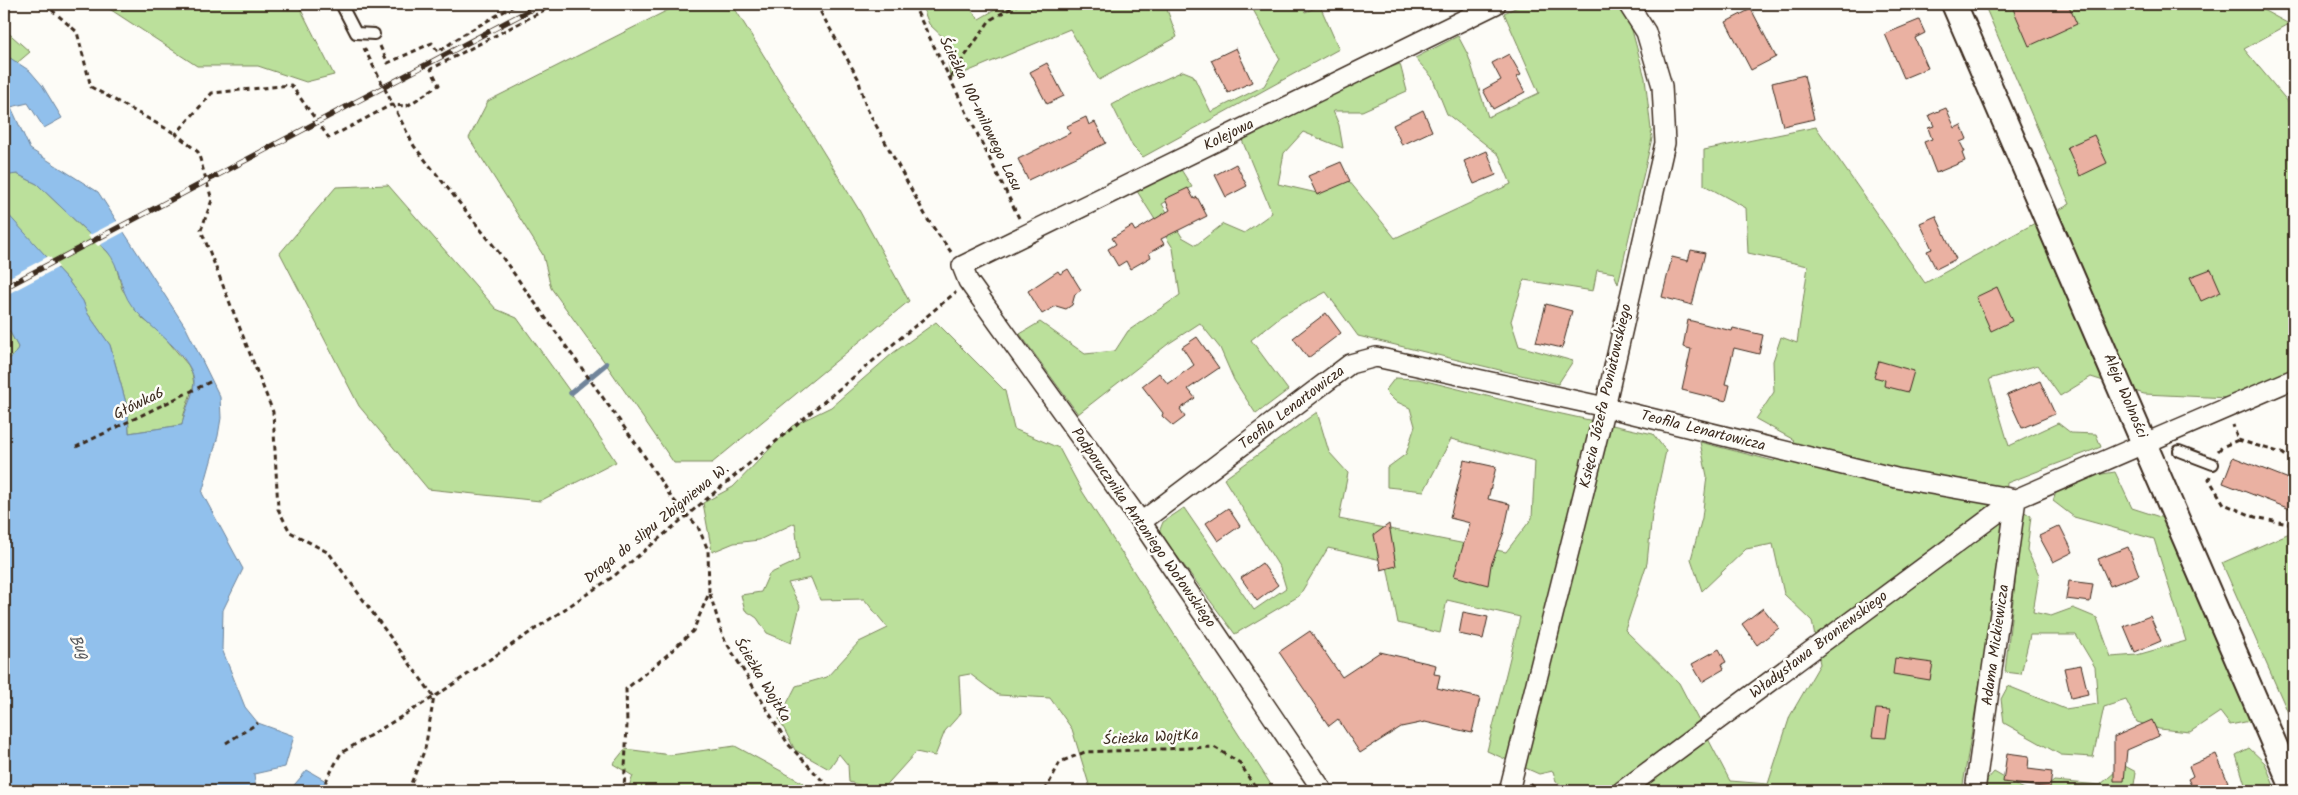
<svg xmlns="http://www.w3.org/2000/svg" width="2298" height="795" font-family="Kalam,sans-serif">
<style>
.green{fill:#bbe09b;stroke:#7b855c}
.water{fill:#91c0ec;stroke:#6f849a}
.pier{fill:#fdfcf7}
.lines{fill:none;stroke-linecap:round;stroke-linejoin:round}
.stream{stroke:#6f849a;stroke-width:5.5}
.building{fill:#eab1a2;stroke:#3b2a1e}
.service-casing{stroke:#3b2a1e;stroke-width:14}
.minor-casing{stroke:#3b2a1e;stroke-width:22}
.tertiary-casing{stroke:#3b2a1e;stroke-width:28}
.path{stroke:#3b2a1e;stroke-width:3;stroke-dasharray:5 4;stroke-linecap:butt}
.service{stroke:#fdfcf7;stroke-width:10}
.minor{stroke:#fdfcf7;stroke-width:19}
.tertiary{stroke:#fdfcf7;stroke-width:24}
.rail-casing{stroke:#3b2a1e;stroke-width:5.5}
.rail{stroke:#fdfcf7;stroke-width:4;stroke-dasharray:11;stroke-linecap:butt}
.labels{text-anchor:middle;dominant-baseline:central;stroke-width:5;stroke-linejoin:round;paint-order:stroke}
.street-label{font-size:15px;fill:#3b2a1e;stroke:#fdfcf7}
.water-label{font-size:16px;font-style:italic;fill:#55575c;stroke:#fdfcf7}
</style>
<rect width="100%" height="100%" fill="#fdfcf7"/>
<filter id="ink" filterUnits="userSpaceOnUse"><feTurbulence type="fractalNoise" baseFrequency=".02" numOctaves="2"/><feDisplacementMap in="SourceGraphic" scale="10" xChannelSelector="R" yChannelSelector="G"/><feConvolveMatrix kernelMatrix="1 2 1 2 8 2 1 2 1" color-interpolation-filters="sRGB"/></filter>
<g filter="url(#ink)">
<path class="green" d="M 102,4 L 298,4 L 334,75 L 306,82 L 258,66 L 197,66 Z
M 680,4 L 732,4 L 859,210 L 909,301 L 712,463 L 674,463 L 606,364 L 551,288 L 543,255 L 469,138 L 488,101 Z
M 921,4 L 966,4 L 979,19 L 1005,4 L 1165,4 L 1177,37 L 1099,80 L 1070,29 L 950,79 L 947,41 L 929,24 Z
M 1250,4 L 1301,4 L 1305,12 L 1320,6 L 1339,49 L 1143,157 L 1133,147 L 1112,105 L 1132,94 L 1183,71 L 1193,75 L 1211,112 L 1264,86 L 1280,59 Z
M 1524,4 L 1619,4 L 1629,19 L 1645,78 L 1652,138 L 1618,284 L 1614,273 L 1597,270 L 1593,291 L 1524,280 L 1511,321 L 1519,346 L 1573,361 L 1558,384 L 1358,336 L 1326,292 L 1281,316 L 1251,340 L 1288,390 L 1256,414 L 1234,380 L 1220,348 L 1200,323 L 1168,344 L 1078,414 L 1020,334 L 1040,322 L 1085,354 L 1115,351 L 1128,331 L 1180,295 L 1173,248 L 1135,188 L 1180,168 L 1192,187 L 1162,204 L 1182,237 L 1196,245 L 1223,224 L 1244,233 L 1272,213 L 1242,140 L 1378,72 L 1400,64 L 1407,91 L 1362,111 L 1333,111 L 1339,125 L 1343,148 L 1303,132 L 1284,153 L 1278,184 L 1317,193 L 1345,176 L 1395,238 L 1511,184 L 1499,155 L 1447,114 L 1432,77 L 1415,58 L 1458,36 L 1468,55 L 1488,117 L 1539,93 L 1504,13 Z
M 1984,4 L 2252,4 L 2289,24 L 2244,49 L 2294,109 L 2294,372 L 2229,398 L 2144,394 L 2091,377 L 2060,396 L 2038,365 L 1989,379 L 2009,446 L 2058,423 L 2071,433 L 2096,434 L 2101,447 L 2007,483 L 2003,542 L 1962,791 L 1575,791 L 1556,782 L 1553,771 L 1539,774 L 1487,751 L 1520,617 L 1447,600 L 1440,633 L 1398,623 L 1386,561 L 1328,548 L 1299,596 L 1235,634 L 1159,532 L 1163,522 L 1184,508 L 1254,610 L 1286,588 L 1280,568 L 1224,479 L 1317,412 L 1329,452 L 1348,473 L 1339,519 L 1506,552 L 1532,518 L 1535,461 L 1451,439 L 1424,491 L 1387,487 L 1387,468 L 1406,454 L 1415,426 L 1410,408 L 1395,401 L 1385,391 L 1395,378 L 1418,379 L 1539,409 L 1653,434 L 1666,451 L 1652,514 L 1647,563 L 1625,630 L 1679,683 L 1730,781 L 1768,784 L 1790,716 L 1820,664 L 1812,621 L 1784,594 L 1773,544 L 1746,549 L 1702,591 L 1691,559 L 1702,518 L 1707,476 L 1700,442 L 1774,461 L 1794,440 L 1756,419 L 1774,392 L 1773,361 L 1781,337 L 1797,343 L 1808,266 L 1748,253 L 1746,208 L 1704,185 L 1704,150 L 1816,127 L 1925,283 L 2070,204 Z
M 4,29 L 30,52 L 17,63 L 4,54 Z
M 7,174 L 17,174 L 37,184 L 114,258 L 122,289 L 143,319 L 161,333 L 188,365 L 192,373 L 194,384 L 184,414 L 182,425 L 129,433 L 128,410 L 110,345 L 88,314 L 83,301 L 67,279 L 7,215 L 4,210 L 4,176 Z
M 388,185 L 496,309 L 517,318 L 571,393 L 616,462 L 540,501 L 428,489 L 359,406 L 280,253 L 336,187 Z
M 4,321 L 18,347 C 16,354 12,359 4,360 Z
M 936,322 L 1005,391 L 1014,429 L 1059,448 L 1082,491 L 1275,791 L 1091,791 L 1072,729 L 1050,698 L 998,695 L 970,674 L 959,676 L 961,713 L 945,731 L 935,756 L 916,752 L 881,791 L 849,782 L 848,765 L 839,754 L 829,769 L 795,750 L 779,719 L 796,686 L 827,677 L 859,642 L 888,628 L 864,599 L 820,600 L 811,578 L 788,583 L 800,606 L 791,643 L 767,633 L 757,618 L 745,610 L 741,595 L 761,592 L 769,574 L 799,560 L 795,523 L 759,540 L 734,543 L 712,552 L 703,503 L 733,487 L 792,426 L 831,407 L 893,353 Z
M 2115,472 L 2132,508 L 2163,518 L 2250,721 L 2230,725 L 2220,712 L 2190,732 L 2159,729 L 2137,722 L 2126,700 L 2104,707 L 2093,757 L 2061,755 L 2004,723 L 2001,699 L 2008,686 L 2065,709 L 2098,704 L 2095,667 L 2076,635 L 2030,635 L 2021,674 L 2005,672 L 2023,511 L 2031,516 L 2027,550 L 2039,575 L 2033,612 L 2051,616 L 2073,608 L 2097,618 L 2111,657 L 2137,655 L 2186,641 L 2154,539 L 2074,517 L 2053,501 L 2057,489 L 2089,476 Z
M 2294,531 L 2294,726 L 2222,563 Z
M 735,746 L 805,784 L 803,791 L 627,791 L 633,776 L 613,764 L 625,749 L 671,755 Z
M 2249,748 L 2265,763 L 2276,791 L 2247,791 L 2236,755 Z
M 2123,765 L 2136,772 L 2133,791 L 2042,791 L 2054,781 L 2100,785 Z
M 1994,772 L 2020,787 L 2030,791 L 1985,791 L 1987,780 Z"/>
<path class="water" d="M 4,54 L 30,71 L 42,85 L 62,118 L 44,128 L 28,103 L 11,107 L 30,149 L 98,192 L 186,328 L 220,397 L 221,418 L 218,436 L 202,493 L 243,569 L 223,610 L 222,649 L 245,707 L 258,723 L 294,736 L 285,767 L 254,774 L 256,791 L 4,790 L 4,360 C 12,359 16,354 18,347 L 4,321 L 4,210 L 67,279 L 83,301 L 88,314 L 110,345 L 128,410 L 129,433 L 182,425 C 184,411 192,399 194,385 C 197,357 146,326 132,306 C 119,289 121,267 107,251 L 37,184 L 17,174 L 4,176 Z
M 307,770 L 326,781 L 319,791 L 289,791 Z"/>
<path class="pier" d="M 119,220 L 126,231 L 98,246 L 88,236 Z
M 49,256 L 59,267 L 4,296 L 4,280 Z"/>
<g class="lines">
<path class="stream" d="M 571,393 L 606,364"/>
</g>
<path class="building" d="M 2011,4 L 2068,4 L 2077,24 L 2029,46 Z
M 1751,9 L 1776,57 L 1751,70 L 1726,22 Z
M 1919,20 L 1925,33 L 1915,38 L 1928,68 L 1904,78 L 1885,34 Z
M 1236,48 L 1252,82 L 1228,93 L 1211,60 Z
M 1509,54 L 1521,75 L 1517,77 L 1525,92 L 1493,109 L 1483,90 L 1501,80 L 1492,63 Z
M 1047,63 L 1064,96 L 1047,104 L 1030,72 Z
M 1804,75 L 1814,119 L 1783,126 L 1772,83 Z
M 1946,108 L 1955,128 L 1961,125 L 1967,139 L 1960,142 L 1965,152 L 1962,153 L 1965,161 L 1936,173 L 1924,142 L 1932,139 L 1928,128 L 1934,126 L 1929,115 Z
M 1423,110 L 1432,131 L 1402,145 L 1393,125 Z
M 1086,117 L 1089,125 L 1095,122 L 1106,143 L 1028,180 L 1018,159 L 1070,133 L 1067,126 Z
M 2094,135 L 2107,163 L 2080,176 L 2067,147 Z
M 1487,151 L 1496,175 L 1474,184 L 1464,161 Z
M 1341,162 L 1350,181 L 1317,195 L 1308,176 Z
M 1236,164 L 1247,186 L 1226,197 L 1215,175 Z
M 1188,188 L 1194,199 L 1197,197 L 1207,216 L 1161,239 L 1164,244 L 1149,253 L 1151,257 L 1130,269 L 1126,261 L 1118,266 L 1108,249 L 1116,244 L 1112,238 L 1132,226 L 1135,231 L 1170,210 L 1165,199 Z
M 1936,216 L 1956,259 L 1936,269 L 1927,251 L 1932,249 L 1920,223 Z
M 1691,250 L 1705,253 L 1692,305 L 1662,297 L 1672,257 L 1688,261 Z
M 1068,269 L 1081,290 L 1075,294 L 1072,305 L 1066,309 L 1056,306 L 1042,314 L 1028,291 L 1058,271 L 1060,274 Z
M 2211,269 L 2221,292 L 2201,301 L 2190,277 Z
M 1997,287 L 2012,321 L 1991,331 L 1976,297 Z
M 1546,304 L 1572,311 L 1562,348 L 1536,342 Z
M 1326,313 L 1341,333 L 1308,358 L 1293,338 Z
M 1688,320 L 1732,331 L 1733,328 L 1763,335 L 1759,354 L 1734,348 L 1725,384 L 1730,385 L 1726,401 L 1682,390 L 1691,349 L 1683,347 Z
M 1197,337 L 1219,368 L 1188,389 L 1195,398 L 1180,409 L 1185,417 L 1173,426 L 1162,416 L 1163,413 L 1142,386 L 1159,373 L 1168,384 L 1194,365 L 1182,347 Z
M 1879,361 L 1914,371 L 1908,392 L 1884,386 L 1885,380 L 1874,377 Z
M 2040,381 L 2055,414 L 2022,428 L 2007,395 Z
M 2233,457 L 2294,481 L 2294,497 L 2290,509 L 2223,483 Z
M 1464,460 L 1496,467 L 1488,499 L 1510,504 L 1504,532 L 1491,565 L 1488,585 L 1454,576 L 1470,523 L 1450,518 Z
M 1228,508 L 1240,526 L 1218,541 L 1206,523 Z
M 1389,524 L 1396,566 L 1381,570 L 1374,535 Z
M 2060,526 L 2073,552 L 2053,562 L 2039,536 Z
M 2128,547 L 2139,575 L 2110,586 L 2098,559 Z
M 1262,563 L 1278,585 L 1257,601 L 1241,578 Z
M 2069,581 L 2093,584 L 2090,602 L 2066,599 Z
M 1763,608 L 1779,628 L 1757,645 L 1742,624 Z
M 1463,612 L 1488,617 L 1483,639 L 1459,634 Z
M 2150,616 L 2161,641 L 2135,652 L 2124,626 Z
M 1310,631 L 1342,677 L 1380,652 L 1436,665 L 1434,674 L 1440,675 L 1437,688 L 1480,698 L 1472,733 L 1425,722 L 1401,727 L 1360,753 L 1338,719 L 1329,726 L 1279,652 Z
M 1719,649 L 1726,662 L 1722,664 L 1724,669 L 1702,682 L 1692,664 Z
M 1895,658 L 1933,663 L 1930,680 L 1893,674 Z
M 2081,665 L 2088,694 L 2071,698 L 2064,668 Z
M 1876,709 L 1890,710 L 1886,738 L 1872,737 Z
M 2152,720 L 2159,736 L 2127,750 L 2124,781 L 2114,781 L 2114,737 Z
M 2007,753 L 2029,756 L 2028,769 L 2052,772 L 2050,788 L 2003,782 Z
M 2216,754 L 2228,782 L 2207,791 L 2194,791 L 2188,779 L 2193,776 L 2189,766 Z"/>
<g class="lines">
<defs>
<path id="service" d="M 341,4 L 356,33 L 374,34
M 2179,451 L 2213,464"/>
<path id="minor" d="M 1141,522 L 1350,364 L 1376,357 L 1605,407 L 1896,478 L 2016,499 L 2294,379
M 1323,791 L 1141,522 L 968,281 L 962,266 L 1496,4
M 1509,791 L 1605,407 L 1665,143 L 1662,86 L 1646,32 L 1628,4
M 1622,791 L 2016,499
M 1975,791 L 2016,499"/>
<path id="tertiary" d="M 1954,4 L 2294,790"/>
</defs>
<use href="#service" class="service-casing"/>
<use href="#minor" class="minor-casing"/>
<use href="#tertiary" class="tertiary-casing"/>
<path class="path" d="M 45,4 L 77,32 L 91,87 L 176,134
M 816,4 L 858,78 L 866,107 L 928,220 L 951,252
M 913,4 L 1019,218
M 380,46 L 388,63 L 432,43 L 438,52 L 464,34 L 517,4
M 364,48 L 414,146 L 497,250 L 639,448 L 671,497 L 698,527 L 708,550 L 709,593 L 693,631 L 666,656 L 626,689 L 627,724 L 624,791
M 4,57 L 6,56
M 950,78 L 990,20 L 1018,4
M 2238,440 L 2282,453 L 2294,462
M 76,447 L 212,381
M 2218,451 L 2222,447 L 2238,440 L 2233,425
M 2210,476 L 2209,479 L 2224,504 L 2255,517 L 2288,524 L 2294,517
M 710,594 L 723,637 L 788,744 L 832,791
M 226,743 L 258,723
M 1528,784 L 1541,791
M 323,791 L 326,781 L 341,753 L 434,697 L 614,576 L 956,292
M 408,791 L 425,749 L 434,697 L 329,553 L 290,532 L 278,509 L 273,412 L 201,230 L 212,200 L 198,152 L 176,134 L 212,93 L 291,85 L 329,138 L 391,105 L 407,106 L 439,85 L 431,69 L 556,4
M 1045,791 L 1060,762 L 1085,752 L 1214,747 L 1240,763 L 1257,791"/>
<use href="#service" class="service"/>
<use href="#minor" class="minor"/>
<use href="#tertiary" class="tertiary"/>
<defs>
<path id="rail" d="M 4,288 L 541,4"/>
</defs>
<use href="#rail" class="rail-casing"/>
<use href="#rail" class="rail"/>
</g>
</g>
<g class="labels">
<g class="street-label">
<text transform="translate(980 114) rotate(64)">Ścieżka 100-milowego Lasu</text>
<text transform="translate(1229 135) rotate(-26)">Kolejowa</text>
<text transform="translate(1606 396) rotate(-77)">Księcia Józefa Poniatowskiego</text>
<text transform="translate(2125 396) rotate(67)">Aleja Wolności</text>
<text transform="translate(139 404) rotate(-26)">Główka6</text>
<text transform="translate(1292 408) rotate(-37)">Teofila Lenartowicza</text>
<text transform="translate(1703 431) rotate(14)">Teofila Lenartowicza</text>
<text transform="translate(657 524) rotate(-39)">Droga do slipu Zbigniewa W.</text>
<text transform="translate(1143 528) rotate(55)">Podporucznika Antoniego Wołowskiego</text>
<text transform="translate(1819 645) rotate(-37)">Władysława Broniewskiego</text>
<text transform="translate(1996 645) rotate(-82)">Adama Mickiewicza</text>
<text transform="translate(762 680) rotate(59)">Ścieżka WojtKa</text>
<text transform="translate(1151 738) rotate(-3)">Ścieżka WojtKa</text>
</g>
<g class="water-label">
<text transform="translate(79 647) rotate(62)">Bug</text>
</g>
</g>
<rect width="2298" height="795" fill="none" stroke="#fdfcf7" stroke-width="20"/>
<rect x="10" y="10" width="2278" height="775" fill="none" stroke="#3b2a1e" stroke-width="2" filter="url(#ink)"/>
</svg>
